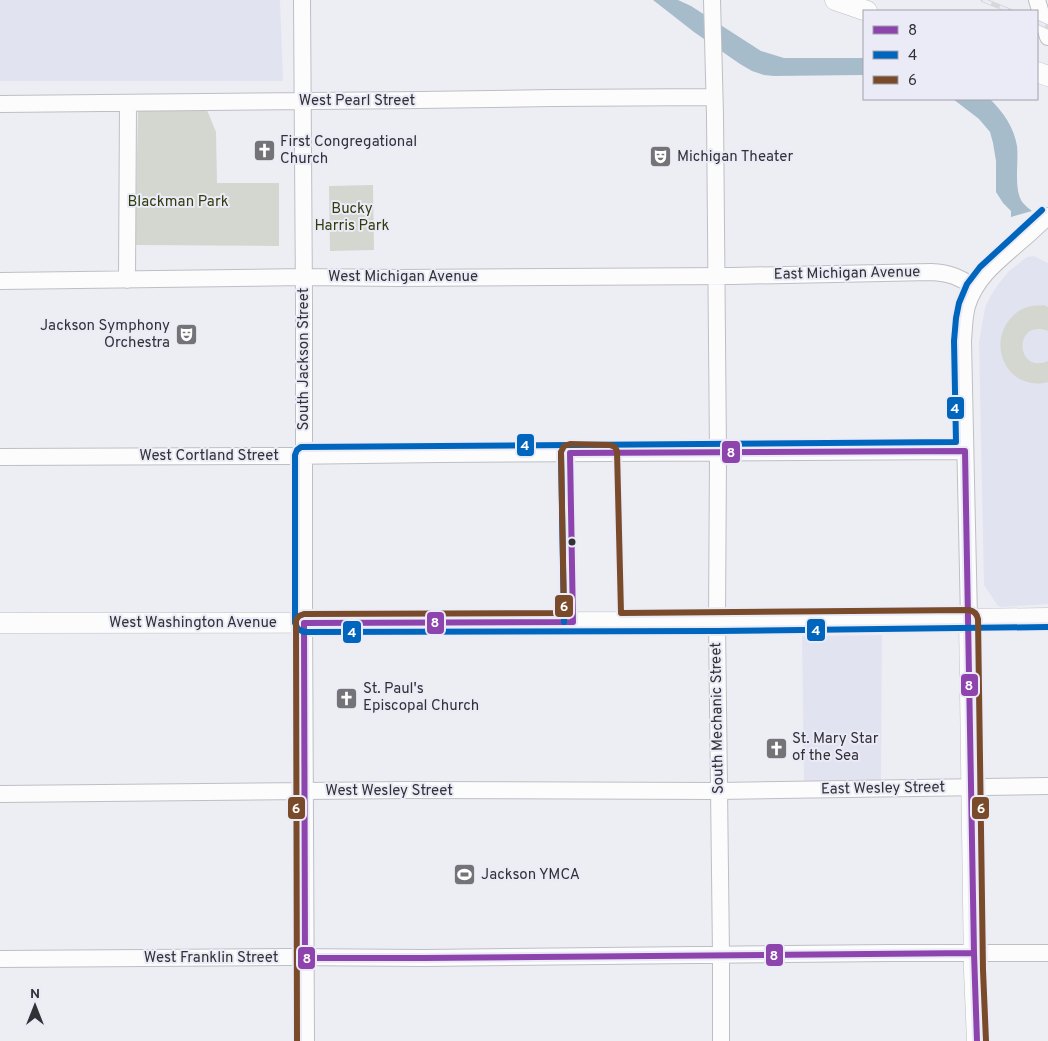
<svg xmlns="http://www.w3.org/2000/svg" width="1048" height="1041" font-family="Overpass,sans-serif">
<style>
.built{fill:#e1e3f0}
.green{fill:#d3d7cf}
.water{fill:#a6bccb}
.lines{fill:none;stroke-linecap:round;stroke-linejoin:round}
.minor-casing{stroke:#bebfc4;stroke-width:18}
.major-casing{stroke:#bebfc4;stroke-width:21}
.minor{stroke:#fcfcfd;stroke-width:16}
.major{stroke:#fcfcfd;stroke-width:20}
.rail-casing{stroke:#d8d8da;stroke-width:5}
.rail{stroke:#eaebf7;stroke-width:3;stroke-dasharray:9;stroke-linecap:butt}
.bus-1-casing{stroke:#eaebf7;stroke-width:10}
.bus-2-casing{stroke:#eaebf7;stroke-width:10}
.bus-3-casing{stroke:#eaebf7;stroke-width:10}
.bus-1{stroke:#8e44ad;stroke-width:6}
.bus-2{stroke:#0065bd;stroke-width:6}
.bus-3{stroke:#7a4b2a;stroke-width:6}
.bus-dot{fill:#313136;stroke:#eaebf7;stroke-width:2}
.labels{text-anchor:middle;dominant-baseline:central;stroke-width:4;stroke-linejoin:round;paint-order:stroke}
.street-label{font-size:15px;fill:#313136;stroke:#eaebf7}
.poi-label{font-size:15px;fill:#313136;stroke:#eaebf7;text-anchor:start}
.park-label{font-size:15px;fill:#303e0c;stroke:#eaebf7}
.line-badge{stroke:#eaebf7;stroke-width:2}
.badge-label{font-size:14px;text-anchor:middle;font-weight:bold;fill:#fff}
</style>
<rect width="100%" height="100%" fill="#edeef4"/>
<path class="built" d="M 0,0 L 280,0 L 283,81 L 0,81 Z
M 1034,256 L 1048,263 L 1048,604 L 1001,607 L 998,606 L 984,585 L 979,342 L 985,308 L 990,297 L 999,283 L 1009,271 L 1027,257 Z
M 882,635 L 881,780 L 804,781 L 802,636 Z"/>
<path class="green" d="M 138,110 L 207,110 L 216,132 L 217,183 L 279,183 L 279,246 L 135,245 Z
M 373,185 L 374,250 L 330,251 L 329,186 Z
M 1044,305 L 1048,307 L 1048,331 C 1013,318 1015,375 1048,361 L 1048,382 C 1008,393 983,342 1015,314 C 1019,310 1026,307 1032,306 C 1036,305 1040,306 1044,305 Z"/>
<path class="water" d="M 653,0 L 678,0 L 691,6 L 761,51 L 784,58 L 864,58 L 864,75 L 774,76 L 764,75 L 752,71 L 740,64 L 694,32 Z
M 953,99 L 990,99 C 1003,112 1014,127 1017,146 C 1019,162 1013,190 1023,203 C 1026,206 1029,209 1032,211 L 1011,217 L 1011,211 L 1003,203 L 996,192 L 996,161 L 993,143 L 990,132 L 979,119 Z"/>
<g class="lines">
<defs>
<path id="minor" d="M 302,0 L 304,301 L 304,609 L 306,1041
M 712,0 L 715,115 L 718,453 L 717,622 L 721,955 L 721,1041
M 1037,0 L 1048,37
M 0,104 L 419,100 L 553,98 L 714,97
M 127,280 L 128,104
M 0,281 L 304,277 L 401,278 L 732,276 L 931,272 C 951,273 958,277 975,287
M 0,457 L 284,456 L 440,454 L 965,451
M 969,619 L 963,341 C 964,329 964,317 967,306 C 975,280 994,264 1014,247 C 1026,237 1037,227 1048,216
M 0,794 L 407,790 L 718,791 L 1048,786
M 0,959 L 287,957 L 424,958 L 888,953 L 1048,953"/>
<path id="major" d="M 835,0 L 867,11
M 1037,72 L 1048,76
M 969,619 L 974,970 L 977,1041
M 0,623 L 717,622 L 1048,618"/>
</defs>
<use href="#minor" class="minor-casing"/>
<use href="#major" class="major-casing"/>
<use href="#minor" class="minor"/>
<use href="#major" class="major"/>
<defs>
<path id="rail" d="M 983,0 L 1010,11
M 1037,22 L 1048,27"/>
</defs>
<use href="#rail" class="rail-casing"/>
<use href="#rail" class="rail"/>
<defs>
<path id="bus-1" d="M 965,451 L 974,953 L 424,958 L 305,958 L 304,623 L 573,622 L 570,453 Z
M 974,953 L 977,1041"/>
<path id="bus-2" d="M 1042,210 L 980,267 L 967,284 L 959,303 L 956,318 L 954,341 L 956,442 L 301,447 L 297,450 L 295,455 L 295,623 L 298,629 L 304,632 L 717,631 L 1048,627
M 561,453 L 564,622"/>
<path id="bus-3" d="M 297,1041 L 296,620 L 299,616 L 304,614 L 564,613 L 561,452 L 564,446 L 570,444 L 610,445 L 615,447 L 617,451 L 621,613 L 969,610 C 974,611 977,614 978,619 L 983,970 L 986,1041"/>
</defs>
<use href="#bus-1" class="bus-1-casing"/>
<use href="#bus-2" class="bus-2-casing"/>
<use href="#bus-3" class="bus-3-casing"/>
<use href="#bus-1" class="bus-1"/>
<use href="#bus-2" class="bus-2"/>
<use href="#bus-3" class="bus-3"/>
</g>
<defs>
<symbol id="church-square" viewBox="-11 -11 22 22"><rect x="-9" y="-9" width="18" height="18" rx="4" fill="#737378" stroke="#eaebf7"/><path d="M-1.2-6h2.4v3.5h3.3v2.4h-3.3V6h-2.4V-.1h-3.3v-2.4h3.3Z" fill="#fff"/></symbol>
<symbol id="theatre-square" viewBox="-11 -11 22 22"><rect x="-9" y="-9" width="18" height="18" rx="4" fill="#737378" stroke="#eaebf7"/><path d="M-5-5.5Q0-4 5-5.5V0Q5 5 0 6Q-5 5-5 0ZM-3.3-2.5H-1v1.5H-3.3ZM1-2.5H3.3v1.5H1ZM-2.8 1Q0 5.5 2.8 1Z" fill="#fff"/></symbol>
<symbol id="stadium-square" viewBox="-11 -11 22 22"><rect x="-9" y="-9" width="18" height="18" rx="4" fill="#737378" stroke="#eaebf7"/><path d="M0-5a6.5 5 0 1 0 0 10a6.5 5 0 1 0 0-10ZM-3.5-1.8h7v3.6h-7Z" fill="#fff"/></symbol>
</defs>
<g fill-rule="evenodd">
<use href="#church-square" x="252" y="138" width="25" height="25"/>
<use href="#theatre-square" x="648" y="144" width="25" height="25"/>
<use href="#theatre-square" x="174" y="322" width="25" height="25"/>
<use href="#church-square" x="334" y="686" width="25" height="25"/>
<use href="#church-square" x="764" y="736" width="25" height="25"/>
<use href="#stadium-square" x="452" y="862" width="25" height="25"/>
</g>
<circle class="bus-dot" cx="572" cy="542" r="4.5"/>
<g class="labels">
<g class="street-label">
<text x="357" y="101">West Pearl Street</text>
<text transform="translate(847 274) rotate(-1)">East Michigan Avenue</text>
<text x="403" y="277">West Michigan Avenue</text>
<text transform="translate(304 359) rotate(-90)">South Jackson Street</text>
<text x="209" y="456">West Cortland Street</text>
<text x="193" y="623">West Washington Avenue</text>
<text transform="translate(718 718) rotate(-91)">South Mechanic Street</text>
<text transform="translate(883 789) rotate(-1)">East Wesley Street</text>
<text x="389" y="791">West Wesley Street</text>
<text x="211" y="958">West Franklin Street</text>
</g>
<g class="poi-label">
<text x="280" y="142">First Congregational<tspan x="280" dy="17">Church</tspan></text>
<text x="677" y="157">Michigan Theater</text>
<text x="170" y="326" text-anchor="end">Jackson Symphony<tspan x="170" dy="17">Orchestra</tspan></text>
<text x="363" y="689">St. Paul's<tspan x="363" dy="17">Episcopal Church</tspan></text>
<text x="792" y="739">St. Mary Star<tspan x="792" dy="17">of the Sea</tspan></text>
<text x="481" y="875">Jackson YMCA</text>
</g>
<g class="park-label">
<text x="178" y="202">Blackman Park</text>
<text x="352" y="209">Bucky<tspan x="352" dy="17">Harris Park</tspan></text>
</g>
</g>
<g class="line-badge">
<rect x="946" y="396" width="19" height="24" rx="5" fill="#0065bd"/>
<rect x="516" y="433" width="19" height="24" rx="5" fill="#0065bd"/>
<rect x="721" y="440" width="20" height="24" rx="5" fill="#8e44ad"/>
<rect x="554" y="594" width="20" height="24" rx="5" fill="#7a4b2a"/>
<rect x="426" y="611" width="19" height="24" rx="5" fill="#8e44ad"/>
<rect x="806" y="618" width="20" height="24" rx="5" fill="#0065bd"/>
<rect x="342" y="620" width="20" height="24" rx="5" fill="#0065bd"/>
<rect x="960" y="673" width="19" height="24" rx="5" fill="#8e44ad"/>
<rect x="287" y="796" width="19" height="24" rx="5" fill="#7a4b2a"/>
<rect x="971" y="796" width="19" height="24" rx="5" fill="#7a4b2a"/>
<rect x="765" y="943" width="19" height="24" rx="5" fill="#8e44ad"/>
<rect x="297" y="946" width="19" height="24" rx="5" fill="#8e44ad"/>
</g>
<g class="badge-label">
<text x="955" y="413">4</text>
<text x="525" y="450">4</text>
<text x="731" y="457">8</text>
<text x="564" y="611">6</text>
<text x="435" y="627">8</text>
<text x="816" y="635">4</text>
<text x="352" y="637">4</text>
<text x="969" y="690">8</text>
<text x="296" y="813">6</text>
<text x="981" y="813">6</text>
<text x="774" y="960">8</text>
<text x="307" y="963">8</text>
</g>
<rect x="863" y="10" width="175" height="90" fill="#eaebf7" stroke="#a0a1aa"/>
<rect x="873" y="26" width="25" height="8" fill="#8e44ad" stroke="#a0a1aa"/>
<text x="908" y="35" font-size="15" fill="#313136">8</text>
<rect x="873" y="51" width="25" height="8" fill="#0065bd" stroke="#a0a1aa"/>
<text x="908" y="60" font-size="15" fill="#313136">4</text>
<rect x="873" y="76" width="25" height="8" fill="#7a4b2a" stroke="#a0a1aa"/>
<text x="908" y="85" font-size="15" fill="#313136">6</text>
<g transform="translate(35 1006)" stroke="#eaebf7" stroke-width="4" paint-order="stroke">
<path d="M0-4L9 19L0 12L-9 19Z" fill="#313136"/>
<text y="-8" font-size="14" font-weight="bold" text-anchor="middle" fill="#313136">N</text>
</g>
</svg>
